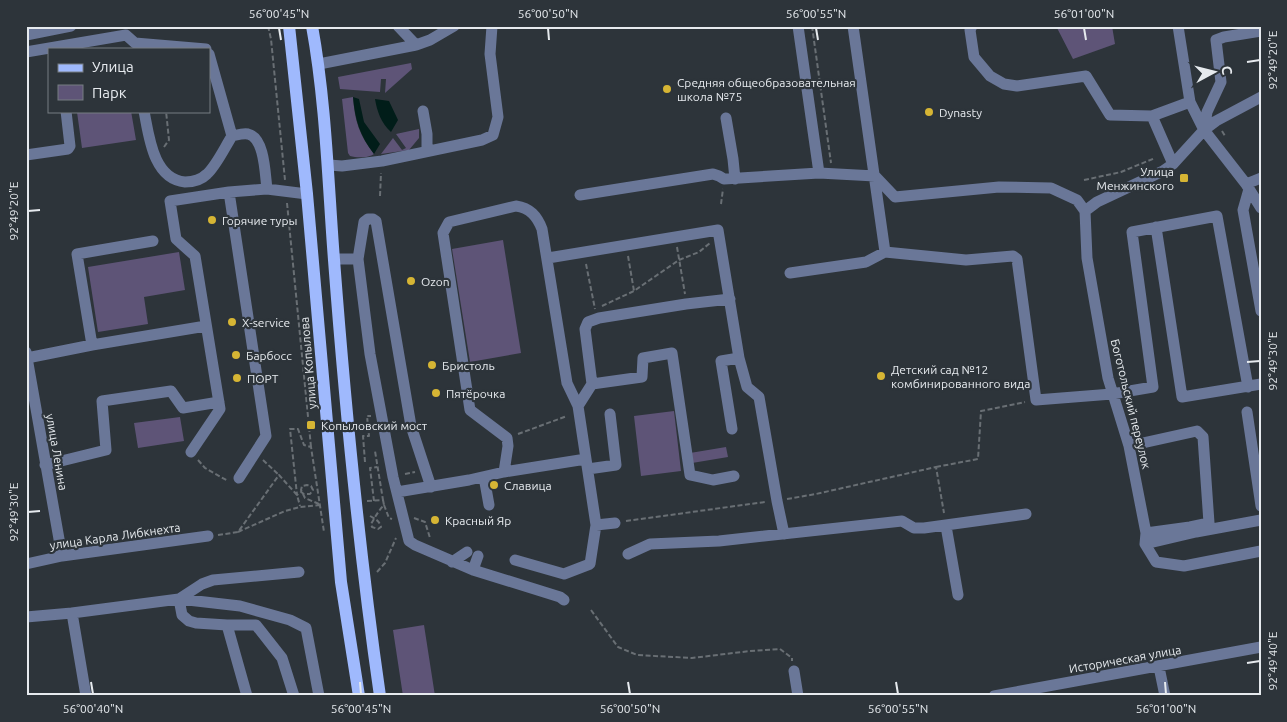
<svg xmlns="http://www.w3.org/2000/svg" width="1287" height="722" font-family="Ubuntu,sans-serif">
<style>
.green{fill:#5e5477}
.water{fill:#011d19}
.lines{fill:none;stroke-linecap:round;stroke-linejoin:round}
.path{stroke:#696f74;stroke-width:2;stroke-dasharray:5 2.5;stroke-linecap:butt}
.minor{stroke:#6a7798;stroke-width:11}
.major{stroke:#9fb9fd;stroke-width:12}
.ticks{fill:none;stroke:#e6eaee;stroke-width:2}
.poi-dot{fill:#d6b534;stroke:#2d343a;stroke-width:2}
.labels{text-anchor:middle;dominant-baseline:central;stroke-width:4.5;stroke-linejoin:round;paint-order:stroke}
.poi-label{font-size:12px;fill:#e6eaee;stroke:#2d343a;text-anchor:start}
.street-label{font-size:12px;fill:#e6eaee;stroke:#2d343a}
.neatline{fill:none;stroke:#e6eaee;stroke-width:2}
.ticks-label{font-size:12px;text-anchor:middle;fill:#e6eaee}
</style>
<rect width="100%" height="100%" fill="#2d343a"/>
<path class="green" d="M 1056,26 L 1112,26 L 1115,44 L 1073,59 Z
M 411,63 L 412,69 L 385,93 L 386,79 L 381,79 L 380,92 L 340,89 L 338,77 Z
M 353,97 C 355,122 359,134 374,154 C 369,158 357,158 350,156 L 348,153 L 342,99 Z
M 82,111 L 131,111 L 136,140 L 82,148 L 77,112 Z
M 419,129 L 419,138 L 409,150 L 381,154 L 393,138 L 402,150 L 406,148 L 396,134 Z
M 503,240 L 521,353 L 470,362 L 452,249 Z
M 179,252 L 185,290 L 144,297 L 148,324 L 98,332 L 88,267 Z
M 674,411 L 681,471 L 641,476 L 634,416 Z
M 180,417 L 184,441 L 138,448 L 134,423 Z
M 726,447 L 728,457 L 692,463 L 690,453 Z
M 424,625 L 435,696 L 403,696 L 393,630 Z"/>
<path class="water" d="M 353,97 L 359,99 L 364,122 L 380,144 L 374,154 C 360,136 355,120 353,97 Z
M 375,99 L 389,101 L 398,120 L 391,132 C 381,123 377,111 375,99 Z"/>
<g class="lines">
<path class="path" d="M 268,26 L 271,39 L 285,180
M 812,26 L 831,163
M 1222,131 L 1225,136
M 164,147 L 169,140 L 166,111
M 1084,180 L 1121,172 L 1155,158
M 380,196 L 381,173
M 287,203 L 311,447
M 721,204 L 723,189
M 677,247 L 685,294
M 628,256 L 634,291
M 586,264 L 595,309
M 602,306 L 634,291 L 679,260 L 699,252 L 710,243
M 518,434 L 567,416
M 198,460 L 205,468 L 228,481
M 263,460 L 279,475
M 365,462 L 363,436 L 369,436 L 367,416 L 371,416
M 936,467 L 978,459 L 981,411 L 1025,402
M 405,474 L 415,472
M 787,499 L 816,494 L 936,467 L 944,513
M 367,501 L 383,500 L 375,451
M 374,501 L 370,468 L 377,467
M 319,504 L 305,498 L 301,490 L 302,486 L 307,485 L 311,486 L 313,490 L 310,494 L 304,494 L 301,492 L 297,495 L 290,429 L 298,429 L 304,445 L 311,447 L 324,532
M 384,505 L 389,518 L 392,519
M 370,516 C 375,519 379,520 381,527 L 378,529 L 372,527 L 371,524 C 375,517 379,510 384,505 L 383,500
M 414,518 L 425,522 L 430,538
M 626,521 L 765,502
M 238,532 L 285,511 L 300,507 L 320,505
M 218,535 L 238,532 L 279,475 L 297,495 L 300,506
M 377,572 L 385,563 L 396,538
M 591,610 L 618,647 L 637,655 L 692,658 L 750,651 L 780,649 L 792,658 L 792,661"/>
<path class="minor" d="M 398,26 L 416,45
M 798,26 L 819,173 L 875,176 L 895,197 L 999,187 L 1051,188 L 1077,200 L 1085,211
M 853,26 L 885,252
M 972,26 L 970,30 L 974,57 L 990,76 L 1004,84 L 1017,86 L 1086,76 L 1110,115 L 1152,116 L 1173,164
M 1178,26 L 1190,102 L 1204,130 L 1246,184 L 1261,208
M 26,35 L 71,26
M 26,52 L 126,35 L 135,43 L 206,49
M 209,54 L 232,136 C 237,135 243,133 248,134 C 265,138 265,175 267,189
M 319,64 L 416,45 L 430,40 L 454,26
M 144,111 C 149,136 153,179 185,182 C 193,182 201,180 207,174 C 216,166 225,147 232,136
M 423,111 L 427,134 L 427,151
M 1152,116 L 1190,102
M 726,118 L 733,159 L 735,179
M 1204,130 L 1216,121 L 1261,97
M 26,155 L 68,149 L 70,146 L 66,111
M 329,165 L 342,166 L 382,161 L 482,140 L 493,135 L 498,117 L 490,54 L 492,26
M 1246,184 L 1261,178
M 1249,189 L 1243,210 L 1261,311
M 229,192 L 266,436 L 239,478
M 580,195 L 713,174 L 719,176 L 724,179 L 819,173
M 1085,211 L 1087,258 L 1108,378 L 1129,446 L 1146,533 L 1145,544
M 1085,211 L 1097,202 L 1163,171 L 1173,164 L 1204,130 L 1207,112 L 1221,82 L 1216,40 L 1224,37 L 1261,31
M 1156,227 L 1182,397 L 1261,384
M 548,258 L 718,230 L 739,358 L 747,387 L 759,397 L 777,501 L 784,534
M 334,259 L 358,259 L 370,354 L 393,477 L 409,541 L 415,545 L 473,570 L 560,597 L 564,600
M 358,259 L 364,222 L 368,219 L 373,219 L 376,221 L 411,426 L 431,487
M 790,273 L 866,262 L 885,252 L 966,260 L 1013,256 L 1017,259 L 1036,400 L 1112,394 L 1153,387 L 1132,232 L 1217,216 L 1248,387
M 92,345 L 206,326
M 26,352 L 62,556
M 27,358 L 92,345 L 77,254 L 153,241
M 592,384 L 642,377 L 643,358 L 672,353 L 690,475 L 713,480 L 734,476
M 578,406 L 592,384 L 585,329 L 588,322 L 599,318 L 686,304 L 730,299
M 1247,412 L 1261,506
M 732,429 L 721,361 L 739,358
M 1129,446 L 1197,431 L 1203,437 L 1209,523 L 1190,527 L 1146,533
M 191,452 L 220,409 L 195,256 L 176,239 L 170,201 L 229,192 L 267,189 L 307,194
M 45,465 L 106,450 L 102,401 L 171,391 L 183,408 L 219,402
M 588,469 L 616,465 L 610,414
M 504,472 L 508,446 L 507,438 L 470,410 L 443,233 L 449,222 L 516,206 C 530,208 537,216 542,229 L 567,383 L 578,406 L 586,459
M 484,477 L 489,505
M 397,492 L 469,480 L 504,472 L 586,459 L 596,525 L 615,523
M 946,526 L 958,595
M 1145,544 L 1156,562 L 1184,566 L 1261,551
M 1145,544 L 1196,532 L 1261,520
M 628,554 L 650,544 L 719,541 L 902,521 L 914,528 L 924,528 L 1026,514
M 515,560 L 564,574 L 590,564 L 596,525
M 452,562 L 467,552
M 26,564 L 62,556 L 208,536
M 473,570 L 478,556
M 299,572 L 213,580 L 202,584 L 179,599 L 240,606 L 290,620 L 306,628 L 319,696
M 72,613 L 86,696
M 26,617 L 72,613 L 179,599 L 182,615 L 189,621 L 196,623 L 227,625 L 247,696
M 227,625 L 256,625 L 282,658 L 294,696
M 1159,667 L 1165,696
M 794,671 L 798,696
M 994,696 L 1261,647"/>
<path class="major" d="M 289,26 L 307,194 L 341,582 L 359,696
M 312,26 C 326,103 328,182 334,260 C 345,405 359,551 380,696"/>
</g>
<path class="ticks" d="M 279,28 L 281,40M 548,28 L 549,40M 816,28 L 818,40M 1084,28 L 1086,40M 1247,62 L 1260,60M 28,211 L 40,210M 1247,362 L 1260,361M 28,512 L 40,511M 1247,663 L 1260,661M 91,682 L 93,694M 360,682 L 361,694M 628,682 L 630,694M 896,682 L 898,694M 1165,682 L 1166,694"/>
<g class="poi-dot">
<circle cx="667" cy="89" r="5"/>
<circle cx="929" cy="112" r="5"/>
<rect x="1179" y="173" width="10" height="10" rx="2.5"/>
<circle cx="212" cy="220" r="5"/>
<circle cx="411" cy="281" r="5"/>
<circle cx="232" cy="322" r="5"/>
<circle cx="236" cy="355" r="5"/>
<circle cx="432" cy="365" r="5"/>
<circle cx="881" cy="376" r="5"/>
<circle cx="237" cy="378" r="5"/>
<circle cx="436" cy="393" r="5"/>
<rect x="306" y="420" width="10" height="10" rx="2.5"/>
<circle cx="494" cy="485" r="5"/>
<circle cx="435" cy="520" r="5"/>
</g>
<g class="labels">
<g class="poi-label">
<text x="677" y="82">Средняя общеобразовательная<tspan x="677" dy="14">школа №75</tspan></text>
<text x="939" y="112">Dynasty</text>
<text x="1174" y="171" text-anchor="end">Улица<tspan x="1174" dy="14">Менжинского</tspan></text>
<text x="222" y="220">Горячие туры</text>
<text x="421" y="281">Ozon</text>
<text x="242" y="322">X-service</text>
<text x="246" y="355">Барбосс</text>
<text x="442" y="365">Бристоль</text>
<text x="891" y="369">Детский сад №12<tspan x="891" dy="14">комбинированного вида</tspan></text>
<text x="247" y="378">ПОРТ</text>
<text x="446" y="393">Пятёрочка</text>
<text x="321" y="425">Копыловский мост</text>
<text x="504" y="485">Славица</text>
<text x="445" y="520">Красный Яр</text>
</g>
<g class="street-label">
<text transform="translate(308 363) rotate(-95)">улица Копылова</text>
<text transform="translate(1131 404) rotate(76)">Боготольский переулок</text>
<text transform="translate(57 452) rotate(80)">улица Ленина</text>
<text transform="translate(115 536) rotate(-8)">улица Карла Либкнехта</text>
<text transform="translate(1125 659) rotate(-10)">Историческая улица</text>
</g>
</g>
<rect width="1287" height="722" fill="none" stroke="#2d343a" stroke-width="55"/>
<rect x="48" y="48" width="162" height="65" fill="#2d343a" stroke="#777d82"/>
<rect x="58" y="64" width="25" height="8" fill="#9fb9fd" stroke="#777d82"/>
<text x="92" y="72" font-size="15" fill="#e6eaee">Улица</text>
<rect x="58" y="85" width="25" height="15" fill="#5e5477" stroke="#777d82"/>
<text x="92" y="98" font-size="15" fill="#e6eaee">Парк</text>
<g transform="translate(1214 72) rotate(83)" stroke="#2d343a" stroke-width="4" paint-order="stroke">
<path d="M0-4L9 19L0 12L-9 19Z" fill="#e6eaee"/>
<text y="-8" font-size="14" font-weight="bold" text-anchor="middle" fill="#e6eaee">С</text>
</g>
<rect x="28" y="28" width="1232" height="666" class="neatline"/>
<g class="ticks-label">
<text x="279" y="18">56°00'45"N</text>
<text x="548" y="18">56°00'50"N</text>
<text x="816" y="18">56°00'55"N</text>
<text x="1084" y="18">56°01'00"N</text>
<text transform="translate(1273 60) rotate(-90)" y="4">92°49'20"E</text>
<text transform="translate(14 211) rotate(-90)" y="4">92°49'20"E</text>
<text transform="translate(1273 361) rotate(-90)" y="4">92°49'30"E</text>
<text transform="translate(14 512) rotate(-90)" y="4">92°49'30"E</text>
<text transform="translate(1273 661) rotate(-90)" y="4">92°49'40"E</text>
<text x="93" y="713">56°00'40"N</text>
<text x="361" y="713">56°00'45"N</text>
<text x="630" y="713">56°00'50"N</text>
<text x="898" y="713">56°00'55"N</text>
<text x="1166" y="713">56°01'00"N</text>
</g>
</svg>
